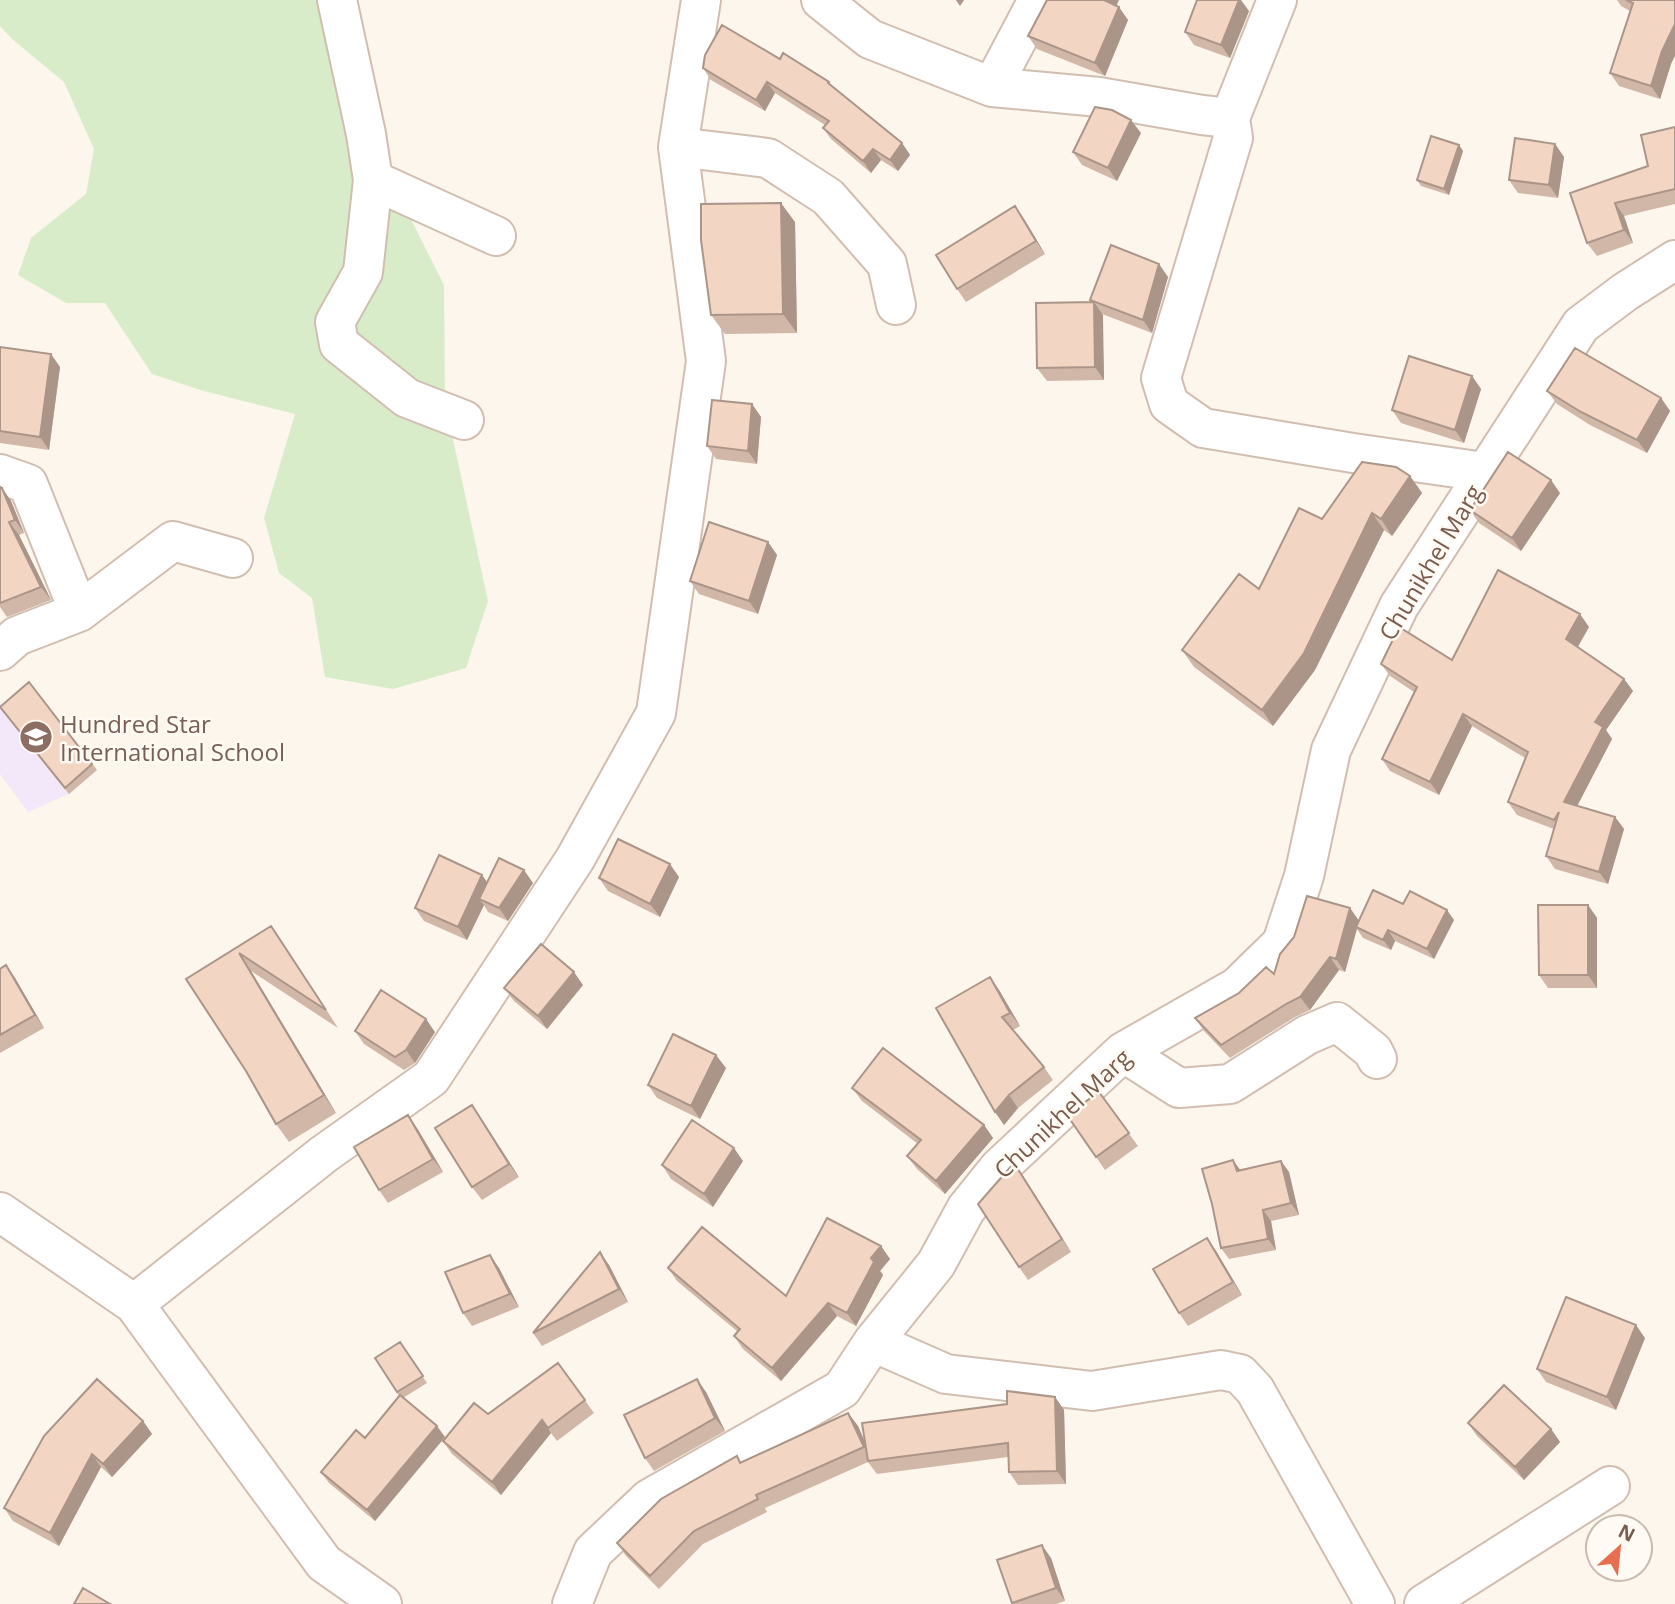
<svg xmlns="http://www.w3.org/2000/svg" width="1675" height="1604" font-family="'Open Sans',sans-serif">
<style>
.education{fill:#f3e8fa}
.green{fill:#d8ecc9}
.lines{fill:none;stroke-linecap:round;stroke-linejoin:round}
.minor-casing{stroke:#d1beb0;stroke-width:42}
.minor{stroke:#fff;stroke-width:38}
.wall{fill:#d1b7a8}
.shaded-wall{fill:#aa9588}
.building{fill:#f3d5c3;stroke:#aa9588;stroke-width:2}
.labels{text-anchor:middle;dominant-baseline:central;stroke-width:5;stroke-linejoin:round;paint-order:stroke}
.street-label{font-size:24px;fill:#7a5c4d;stroke:#fffaf3}
.education-label{font-size:24px;fill:#785e54;stroke:#fffaf3;text-anchor:start}
</style>
<rect width="100%" height="100%" fill="#fdf6ec"/>
<path class="education" d="M 34,689 L 97,770 L 69,794 L 28,812 L 0,774 L 0,704 Z"/>
<path class="green" d="M 0,0 L 341,0 L 371,140 L 444,285 L 445,402 L 488,601 L 466,668 L 393,689 L 325,677 L 312,598 L 279,573 L 264,518 L 295,414 L 200,390 L 152,374 L 105,303 L 66,303 L 18,275 L 31,238 L 86,194 L 94,149 L 64,82 L 12,39 L 0,26 Z"/>
<g class="lines">
<defs>
<path id="minor" d="M 337,0 L 366,134 L 373,180 L 363,272 L 335,322 L 339,344 L 407,398 L 464,420
M 821,0 L 870,39 L 992,87 L 1099,97 L 1202,115 L 1230,118
M 1277,0 L 1230,118 L 1233,138 L 1161,378 L 1169,404 L 1203,428 L 1353,453 L 1484,472
M 992,87 L 1038,0
M 678,147 L 768,158 L 828,197 L 887,264 L 896,305
M 373,180 L 496,236
M 0,474 L 28,484 L 79,612
M 0,651 L 17,636 L 79,612 L 173,541 L 233,558
M 1123,1052 L 1179,1088 L 1230,1084 L 1307,1035 L 1337,1022 L 1373,1051 L 1377,1059
M 0,1212 L 134,1304 L 324,1563 L 382,1604
M 134,1304 L 324,1154 L 431,1078 L 575,859 L 656,713 L 706,361 L 678,147 L 701,0
M 873,1342 L 946,1374 L 1092,1391 L 1221,1370 L 1240,1374 L 1255,1390 L 1375,1604
M 572,1604 L 593,1552 L 649,1499 L 842,1389 L 873,1342 L 936,1264 L 966,1209 L 999,1168 L 1123,1052 L 1237,987 L 1282,943 L 1304,876 L 1331,750 L 1399,606 L 1581,325 L 1625,292 L 1675,260
M 1424,1604 L 1610,1486"/>
</defs>
<use href="#minor" class="minor-casing"/>
<use href="#minor" class="minor"/>
</g>
<path class="wall" d="M 1617,0 L 1675,0 L 1671,64 L 1660,99 L 1619,86 L 1610,73 L 1630,11 L 1621,6 Z
M 1117,6 L 1128,20 L 1105,76 L 1037,49 L 1028,36 Z
M 1249,11 L 1230,58 L 1194,45 L 1185,32 Z
M 780,59 L 829,82 L 833,87 L 902,143 L 910,155 L 898,171 L 881,160 L 871,173 L 831,139 L 823,128 L 825,125 L 775,93 L 765,111 L 711,80 L 703,68 Z
M 1675,127 L 1675,204 L 1624,216 L 1633,243 L 1597,256 L 1587,243 L 1570,193 L 1648,166 Z
M 1141,133 L 1117,181 L 1082,165 L 1073,152 Z
M 1555,144 L 1564,157 L 1558,198 L 1518,193 L 1509,180 Z
M 1459,145 L 1463,151 L 1449,195 L 1421,186 L 1417,180 Z
M 1024,219 L 1045,254 L 966,302 L 957,289 Z
M 795,222 L 797,333 L 725,334 L 711,315 Z
M 1168,277 L 1152,333 L 1102,314 L 1104,380 L 1047,381 L 1037,368 L 1091,302 L 1090,300 Z
M 0,347 L 60,367 L 49,450 L 0,443 Z
M 1472,376 L 1481,389 L 1464,443 L 1401,423 L 1392,410 Z
M 1547,391 L 1661,398 L 1670,411 L 1647,453 L 1590,425 L 1557,404 Z
M 752,404 L 761,417 L 757,464 L 716,459 L 707,446 Z
M 1410,476 L 1422,493 L 1392,536 L 1384,530 L 1315,670 L 1273,726 L 1194,667 L 1182,650 L 1259,589 L 1322,519 Z
M 0,487 L 2,488 L 11,501 L 24,533 L 19,535 L 51,600 L 7,617 L 0,607 Z
M 1560,493 L 1521,551 L 1479,523 L 1470,510 Z
M 768,542 L 777,555 L 758,614 L 699,594 L 690,581 Z
M 1589,627 L 1577,647 L 1624,679 L 1633,691 L 1606,730 L 1612,739 L 1577,806 L 1615,817 L 1624,829 L 1608,884 L 1555,869 L 1546,856 L 1554,829 L 1517,815 L 1508,802 L 1525,758 L 1472,726 L 1439,795 L 1390,771 L 1382,759 L 1414,692 L 1390,676 L 1381,664 L 1452,660 Z
M 29,682 L 97,770 L 69,794 L 5,713 Z
M 482,875 L 487,882 L 533,883 L 508,921 L 488,912 L 484,905 L 467,940 L 424,921 L 415,908 Z
M 679,877 L 660,917 L 608,891 L 599,878 Z
M 1403,904 L 1454,920 L 1434,959 L 1395,941 L 1391,950 L 1363,938 L 1357,929 L 1345,972 L 1339,970 L 1310,1010 L 1295,1017 L 1230,1058 L 1204,1031 L 1195,1018 L 1274,974 L 1350,908 L 1359,921 Z
M 1588,905 L 1597,918 L 1597,988 L 1548,988 L 1539,975 Z
M 271,926 L 338,1028 L 251,971 L 336,1113 L 289,1142 L 276,1124 L 246,1071 L 186,979 Z
M 0,969 L 15,978 L 44,1028 L 0,1053 Z
M 990,977 L 999,990 L 1020,1026 L 1013,1030 L 1044,1067 L 1053,1080 L 1018,1108 L 1004,1125 Z
M 583,985 L 547,1029 L 514,1001 L 504,988 Z
M 355,1031 L 435,1032 L 415,1063 L 404,1070 L 364,1044 Z
M 726,1068 L 700,1119 L 657,1098 L 648,1085 Z
M 852,1088 L 984,1125 L 993,1138 L 945,1194 L 917,1169 L 907,1156 L 918,1144 L 862,1101 Z
M 1099,1092 L 1138,1146 L 1105,1170 L 1067,1115 Z
M 472,1105 L 519,1177 L 482,1200 L 472,1187 Z
M 417,1128 L 443,1172 L 388,1203 L 379,1190 Z
M 743,1161 L 713,1207 L 671,1179 L 662,1165 Z
M 1281,1161 L 1289,1172 L 1299,1215 L 1271,1221 L 1276,1250 L 1229,1259 L 1221,1248 L 1241,1170 Z
M 1023,1176 L 1071,1252 L 1028,1280 L 1019,1267 Z
M 1207,1238 L 1216,1251 L 1242,1295 L 1188,1326 L 1179,1313 Z
M 881,1246 L 890,1259 L 880,1271 L 883,1275 L 856,1326 L 837,1316 L 781,1381 L 743,1349 L 734,1336 L 738,1332 L 677,1281 L 668,1268 L 786,1296 Z
M 609,1265 L 628,1302 L 542,1346 L 533,1333 Z
M 499,1268 L 519,1307 L 472,1326 L 463,1313 Z
M 1645,1338 L 1616,1410 L 1546,1382 L 1537,1369 Z
M 400,1342 L 427,1383 L 403,1398 L 445,1437 L 375,1521 L 329,1483 L 321,1472 L 365,1438 L 399,1396 L 375,1358 Z
M 558,1363 L 594,1413 L 557,1441 L 551,1433 L 501,1495 L 452,1454 L 443,1441 L 488,1414 Z
M 706,1392 L 725,1431 L 654,1471 L 645,1458 Z
M 1055,1397 L 1064,1410 L 1066,1484 L 1018,1485 L 1009,1472 L 1008,1457 L 877,1474 L 868,1462 L 765,1508 L 767,1512 L 703,1544 L 659,1589 L 626,1556 L 617,1543 L 741,1462 L 848,1413 L 858,1426 L 865,1443 Z
M 143,1421 L 152,1434 L 112,1477 L 101,1467 L 59,1546 L 13,1521 L 4,1508 Z
M 1468,1423 L 1551,1429 L 1560,1442 L 1524,1480 L 1477,1436 Z
M 1051,1558 L 1065,1601 L 1056,1604 L 1012,1604 L 1012,1603 Z"/>
<path class="shaded-wall" d="M 956,0 L 964,0 L 960,6 Z
M 1104,0 L 1119,0 L 1113,13 Z
M 1239,0 L 1241,0 L 1249,11 L 1230,58 L 1221,45 Z
M 1119,7 L 1128,20 L 1105,76 L 1095,63 Z
M 1675,24 L 1675,56 L 1671,64 L 1660,99 L 1651,86 L 1662,51 Z
M 767,82 L 775,93 L 765,111 L 756,100 Z
M 1131,120 L 1141,133 L 1117,181 L 1108,168 Z
M 902,143 L 910,155 L 898,171 L 890,160 Z
M 1555,144 L 1564,157 L 1558,198 L 1549,185 Z
M 1459,145 L 1463,151 L 1449,195 L 1444,189 Z
M 873,149 L 881,160 L 871,173 L 863,161 Z
M 781,203 L 795,222 L 797,333 L 783,314 Z
M 1615,203 L 1624,216 L 1633,243 L 1624,230 Z
M 1015,206 L 1024,219 L 1045,254 L 1036,241 Z
M 1159,264 L 1168,277 L 1152,333 L 1143,320 Z
M 1094,302 L 1103,315 L 1104,380 L 1095,367 Z
M 51,354 L 60,367 L 49,450 L 40,437 Z
M 1472,376 L 1481,389 L 1464,443 L 1455,430 Z
M 1661,398 L 1670,411 L 1647,453 L 1637,440 Z
M 752,404 L 761,417 L 757,464 L 748,451 Z
M 1410,476 L 1422,493 L 1392,536 L 1381,519 Z
M 1551,480 L 1560,493 L 1521,551 L 1512,538 Z
M 2,488 L 11,501 L 24,533 L 15,520 Z
M 1372,513 L 1384,530 L 1315,670 L 1273,726 L 1262,710 Z
M 9,522 L 19,535 L 51,600 L 41,587 Z
M 768,542 L 777,555 L 758,614 L 749,601 Z
M 1580,614 L 1589,627 L 1575,652 L 1566,639 Z
M 1624,679 L 1633,691 L 1606,730 L 1612,739 L 1573,814 L 1564,802 L 1595,722 Z
M 1463,714 L 1472,726 L 1439,795 L 1430,782 Z
M 1615,817 L 1624,829 L 1608,884 L 1599,872 Z
M 670,864 L 679,877 L 660,917 L 650,904 Z
M 524,870 L 533,883 L 508,921 L 499,908 Z
M 482,875 L 491,888 L 479,899 L 484,905 L 467,940 L 458,927 Z
M 1588,905 L 1597,918 L 1597,988 L 1588,975 Z
M 1350,908 L 1359,921 L 1345,972 L 1336,959 Z
M 1447,910 L 1454,920 L 1434,959 L 1427,949 Z
M 271,926 L 283,943 L 338,1028 L 326,1010 Z
M 1388,930 L 1395,941 L 1391,950 L 1383,940 Z
M 239,953 L 251,971 L 336,1113 L 324,1095 Z
M 1330,957 L 1339,970 L 1310,1010 L 1300,997 Z
M 6,965 L 15,978 L 44,1028 L 35,1015 Z
M 574,972 L 583,985 L 547,1029 L 538,1016 Z
M 990,977 L 999,990 L 1020,1026 L 1010,1013 Z
M 426,1019 L 435,1032 L 415,1063 L 406,1050 Z
M 716,1055 L 726,1068 L 700,1119 L 691,1106 Z
M 1009,1095 L 1018,1108 L 1004,1125 L 995,1112 Z
M 472,1105 L 481,1118 L 519,1177 L 509,1164 Z
M 408,1115 L 417,1128 L 443,1172 L 433,1159 Z
M 984,1125 L 993,1138 L 945,1194 L 936,1181 Z
M 734,1148 L 743,1161 L 713,1207 L 704,1194 Z
M 1233,1160 L 1241,1171 L 1237,1171 Z
M 1281,1161 L 1289,1172 L 1299,1215 L 1291,1203 Z
M 1014,1163 L 1023,1176 L 1071,1252 L 1062,1239 Z
M 1263,1210 L 1271,1221 L 1276,1250 L 1268,1239 Z
M 1207,1238 L 1216,1251 L 1242,1295 L 1233,1282 Z
M 881,1246 L 890,1259 L 880,1271 L 883,1275 L 856,1326 L 847,1313 L 871,1258 Z
M 600,1252 L 609,1265 L 628,1302 L 619,1289 Z
M 490,1255 L 499,1268 L 519,1307 L 510,1294 Z
M 828,1303 L 837,1316 L 781,1381 L 772,1368 Z
M 1636,1325 L 1645,1338 L 1616,1410 L 1607,1397 Z
M 697,1379 L 706,1392 L 725,1431 L 715,1418 Z
M 1055,1397 L 1064,1410 L 1066,1484 L 1057,1471 Z
M 848,1413 L 858,1426 L 873,1460 L 864,1447 Z
M 542,1420 L 551,1433 L 501,1495 L 492,1482 Z
M 143,1421 L 152,1434 L 112,1477 L 103,1464 Z
M 437,1426 L 445,1437 L 375,1521 L 367,1510 Z
M 1551,1429 L 1560,1442 L 1524,1480 L 1515,1467 Z
M 92,1454 L 101,1467 L 59,1546 L 50,1533 Z
M 1042,1545 L 1051,1558 L 1065,1601 L 1056,1588 Z"/>
<path class="building" d="M 1047,0 L 1104,0 L 1119,7 L 1095,63 L 1028,36 Z
M 1197,0 L 1239,0 L 1221,45 L 1185,32 Z
M 1626,0 L 1675,0 L 1675,24 L 1662,51 L 1651,86 L 1610,73 L 1633,3 Z
M 722,25 L 780,59 L 783,53 L 829,82 L 828,83 L 902,143 L 890,160 L 873,149 L 863,161 L 823,128 L 829,121 L 767,82 L 756,100 L 703,68 L 705,55 Z
M 1095,107 L 1112,110 L 1131,120 L 1108,168 L 1073,152 Z
M 1675,127 L 1675,189 L 1615,203 L 1624,230 L 1587,243 L 1570,193 L 1648,166 L 1641,135 Z
M 1431,136 L 1459,145 L 1444,189 L 1417,180 Z
M 1515,138 L 1555,144 L 1549,185 L 1509,180 Z
M 781,203 L 783,314 L 711,315 L 701,240 L 701,204 Z
M 1015,206 L 1036,241 L 957,289 L 936,255 Z
M 1111,245 L 1159,264 L 1143,320 L 1090,300 Z
M 1094,302 L 1095,367 L 1037,368 L 1036,303 Z
M 0,347 L 51,354 L 40,437 L 0,431 Z
M 1575,348 L 1661,398 L 1637,440 L 1581,412 L 1547,391 Z
M 1409,356 L 1472,376 L 1455,430 L 1392,410 Z
M 712,400 L 752,404 L 748,451 L 707,446 Z
M 1508,452 L 1551,480 L 1512,538 L 1470,510 Z
M 1362,462 L 1396,467 L 1410,476 L 1381,519 L 1372,513 L 1304,653 L 1262,710 L 1182,650 L 1239,574 L 1259,589 L 1299,508 L 1322,519 Z
M 0,487 L 2,488 L 15,520 L 9,522 L 41,587 L 0,603 Z
M 709,522 L 768,542 L 749,601 L 690,581 Z
M 1498,570 L 1580,614 L 1566,639 L 1624,679 L 1595,722 L 1603,727 L 1564,802 L 1615,817 L 1599,872 L 1546,856 L 1559,812 L 1554,820 L 1508,802 L 1528,752 L 1463,714 L 1430,782 L 1382,759 L 1417,687 L 1381,664 L 1399,627 L 1452,660 Z
M 29,682 L 92,764 L 65,788 L 0,707 Z
M 618,839 L 670,864 L 650,904 L 599,878 Z
M 439,855 L 482,875 L 458,927 L 415,908 Z
M 499,858 L 524,870 L 499,908 L 479,899 Z
M 1373,890 L 1403,904 L 1410,891 L 1447,910 L 1427,949 L 1388,930 L 1383,940 L 1356,927 Z
M 1307,896 L 1350,908 L 1336,959 L 1330,957 L 1300,997 L 1286,1004 L 1221,1045 L 1195,1018 L 1239,993 L 1266,967 L 1274,974 L 1280,954 L 1294,937 Z
M 1538,905 L 1588,905 L 1588,975 L 1539,975 Z
M 271,926 L 326,1010 L 239,953 L 324,1095 L 276,1124 L 246,1071 L 186,979 Z
M 541,944 L 574,972 L 538,1016 L 504,988 Z
M 6,965 L 35,1015 L 0,1035 L 0,969 Z
M 990,977 L 1010,1013 L 1002,1017 L 1044,1067 L 1009,1095 L 995,1112 L 936,1008 Z
M 381,990 L 426,1019 L 406,1050 L 395,1057 L 355,1031 Z
M 673,1034 L 716,1055 L 691,1106 L 648,1085 Z
M 883,1048 L 984,1125 L 936,1181 L 907,1156 L 921,1140 L 852,1088 Z
M 1099,1092 L 1129,1133 L 1096,1157 L 1067,1115 Z
M 472,1105 L 509,1164 L 472,1187 L 435,1128 Z
M 408,1115 L 433,1159 L 379,1190 L 354,1147 Z
M 692,1120 L 734,1148 L 704,1194 L 662,1165 Z
M 1233,1160 L 1237,1171 L 1281,1161 L 1291,1203 L 1263,1210 L 1268,1239 L 1221,1248 L 1212,1204 L 1202,1169 Z
M 1014,1163 L 1062,1239 L 1019,1267 L 978,1204 Z
M 827,1218 L 881,1246 L 871,1258 L 874,1262 L 847,1313 L 828,1303 L 772,1368 L 734,1336 L 740,1329 L 668,1268 L 702,1227 L 786,1296 Z
M 1207,1238 L 1233,1282 L 1179,1313 L 1153,1269 Z
M 600,1252 L 619,1289 L 533,1333 Z
M 490,1255 L 510,1294 L 463,1313 L 445,1272 Z
M 1566,1297 L 1636,1325 L 1607,1397 L 1537,1369 Z
M 400,1342 L 423,1376 L 397,1392 L 375,1358 Z
M 558,1363 L 585,1400 L 548,1428 L 542,1420 L 492,1482 L 443,1441 L 474,1403 L 488,1414 Z
M 97,1379 L 143,1421 L 103,1464 L 92,1454 L 50,1533 L 4,1508 L 44,1436 Z
M 697,1379 L 715,1418 L 645,1458 L 624,1415 Z
M 1504,1385 L 1551,1429 L 1515,1467 L 1468,1423 Z
M 1007,1391 L 1055,1397 L 1057,1471 L 1009,1472 L 1008,1443 L 868,1461 L 862,1423 L 1007,1404 Z
M 400,1395 L 437,1426 L 367,1510 L 321,1472 L 356,1430 L 365,1438 Z
M 848,1413 L 864,1447 L 756,1495 L 758,1499 L 694,1531 L 650,1576 L 617,1543 L 661,1499 L 737,1456 L 740,1463 Z
M 1042,1545 L 1056,1588 L 1012,1603 L 997,1560 Z
M 83,1588 L 110,1604 L 74,1604 Z"/>
<defs>
<symbol id="school-disc" viewBox="-11 -11 22 22"><circle r="9.5" fill="#8d6e63" stroke="#fffaf3"/><path d="M0-5L7-2L0 1L-7-2ZM-4 1L0 2.5L4 1V4Q0 6-4 4Z" fill="#fff"/></symbol>
</defs>
<g fill-rule="evenodd">
<use href="#school-disc" x="17" y="718" width="38" height="38"/>
</g>
<g class="labels">
<g class="street-label">
<text transform="translate(1430 562) rotate(-59)">Chunikhel Marg</text>
<text transform="translate(1062 1113) rotate(-43)">Chunikhel Marg</text>
</g>
<g class="education-label">
<text x="60" y="723">Hundred Star<tspan x="60" dy="28">International School</tspan></text>
</g>
</g>
<g transform="translate(1619 1548) rotate(27)"><circle r="33" fill="#fffaf3" stroke="#cabbb1" stroke-width="2"/>
<path d="M0-5L12 26L0 18L-12 26Z" fill="#e76f51"/>
<text y="-10" font-size="19" font-weight="bold" text-anchor="middle" fill="#7a5c4d">N</text>
</g>
</svg>
